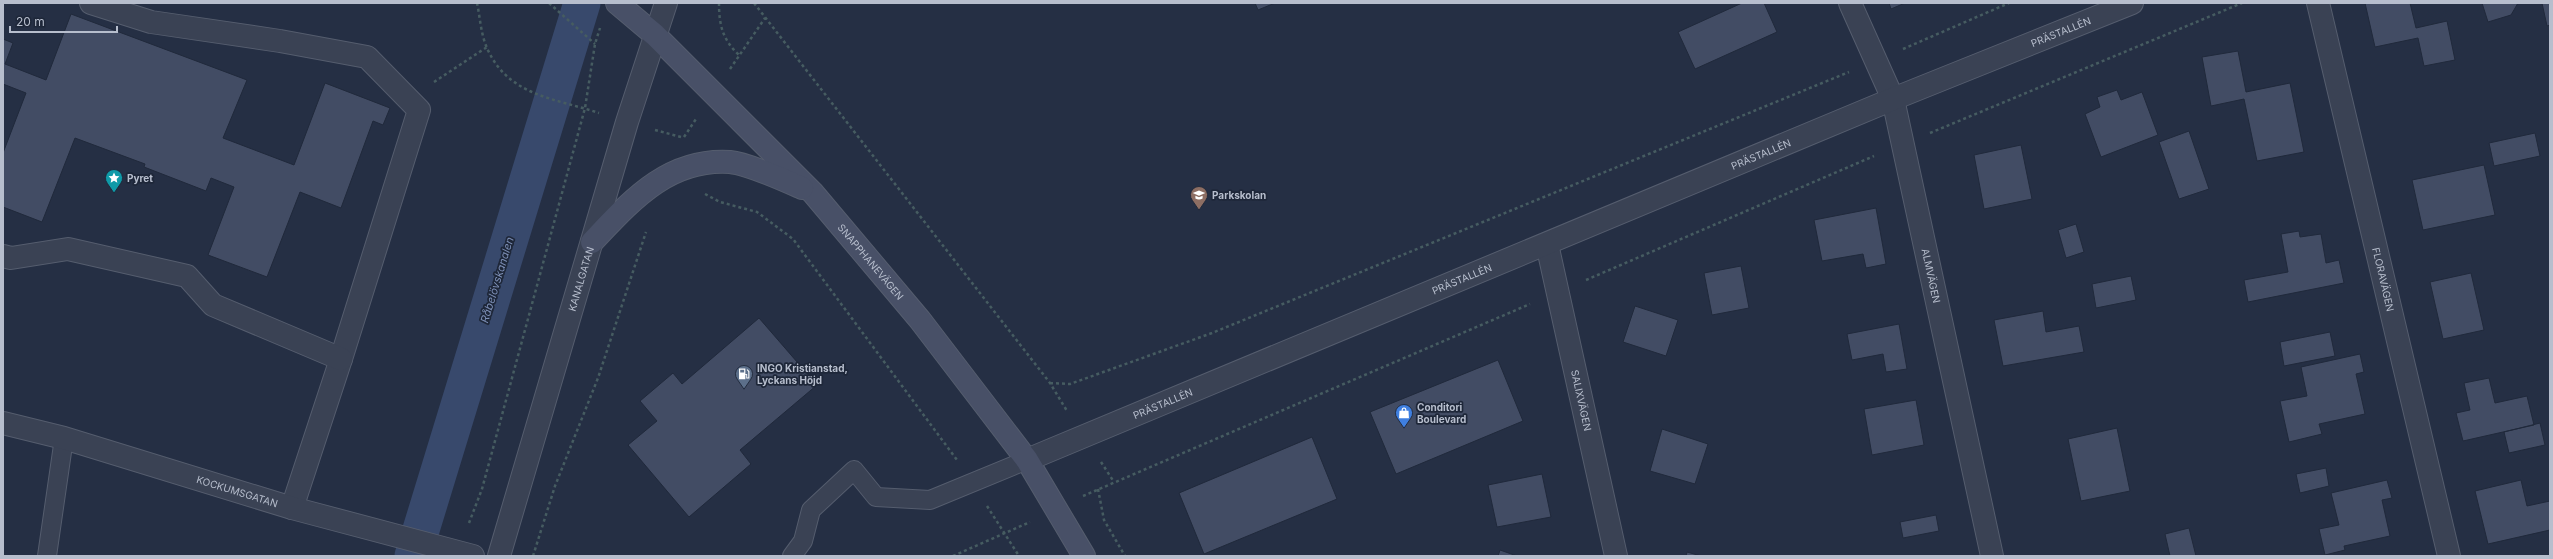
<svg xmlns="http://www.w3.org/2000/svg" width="2553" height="559" font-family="Inter,sans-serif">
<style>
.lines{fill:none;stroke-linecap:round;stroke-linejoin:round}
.canal{stroke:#38496c;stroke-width:37}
.building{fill:#424c64;stroke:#20293b}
.service-casing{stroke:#555d6e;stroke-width:20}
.minor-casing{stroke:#555d6e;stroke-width:24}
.tertiary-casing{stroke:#555d6e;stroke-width:24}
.secondary-casing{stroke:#555d6e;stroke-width:24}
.path{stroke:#465c61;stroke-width:2.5;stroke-dasharray:3 3;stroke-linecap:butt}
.service{stroke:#3a4254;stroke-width:18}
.minor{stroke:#3a4254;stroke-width:22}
.tertiary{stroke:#3a4254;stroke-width:22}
.secondary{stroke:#485067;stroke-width:22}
.labels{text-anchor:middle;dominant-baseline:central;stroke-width:3.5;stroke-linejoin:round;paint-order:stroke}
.street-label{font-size:10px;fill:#b7becd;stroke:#1e2739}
.poi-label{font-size:10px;font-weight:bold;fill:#b7becd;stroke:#1e2739;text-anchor:start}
.water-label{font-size:11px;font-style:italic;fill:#7d8fb6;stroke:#1e2739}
</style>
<rect width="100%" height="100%" fill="#252f44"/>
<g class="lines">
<path class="canal" d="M 413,556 L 582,3"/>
</g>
<path class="building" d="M 1255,3 L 1275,3 L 1258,10 Z
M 1742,3 L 1764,3 L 1777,32 L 1695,69 L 1678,32 Z
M 1889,3 L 1905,3 L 1891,9 Z
M 2365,3 L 2410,3 L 2416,28 L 2447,21 L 2455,60 L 2424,66 L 2418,38 L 2375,47 Z
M 2482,3 L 2518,3 L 2511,15 L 2488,22 Z
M 2542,3 L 2550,3 L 2550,25 L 2547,26 Z
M 71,14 L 247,80 L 223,138 L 294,165 L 325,83 L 390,108 L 383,125 L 373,121 L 341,208 L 300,192 L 267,277 L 208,255 L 234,187 L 211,178 L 206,191 L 144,167 L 145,164 L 75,138 L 42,222 L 3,207 L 3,153 L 26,93 L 3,84 L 3,39 L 13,43 L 5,64 L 46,80 Z
M 2238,51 L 2246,92 L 2290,83 L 2304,152 L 2257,161 L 2244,99 L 2211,106 L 2202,57 Z
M 2117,90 L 2121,100 L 2142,92 L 2158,135 L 2101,157 L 2085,114 L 2100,107 L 2097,97 Z
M 2189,131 L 2209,189 L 2179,199 L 2159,142 Z
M 2535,133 L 2540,156 L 2494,166 L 2489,143 Z
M 2021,145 L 2032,199 L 1984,209 L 1974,155 Z
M 2484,165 L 2495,215 L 2423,230 L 2412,180 Z
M 1876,208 L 1886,264 L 1866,268 L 1863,254 L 1822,261 L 1814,220 Z
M 2076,224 L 2084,252 L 2066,258 L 2058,230 Z
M 2299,231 L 2300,237 L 2321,234 L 2326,263 L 2339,260 L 2344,283 L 2248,302 L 2244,280 L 2288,272 L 2281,234 Z
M 1741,266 L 1749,308 L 1712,315 L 1704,273 Z
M 2471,273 L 2484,330 L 2443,339 L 2430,282 Z
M 2131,276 L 2136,300 L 2096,308 L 2092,284 Z
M 1635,306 L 1678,320 L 1666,356 L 1623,342 Z
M 2043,311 L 2046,332 L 2079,326 L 2084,352 L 2003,366 L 1994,320 Z
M 759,318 L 817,385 L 740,450 L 751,464 L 689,517 L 628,445 L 657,421 L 640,401 L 673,373 L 682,384 Z
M 1899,324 L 1907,369 L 1886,372 L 1883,354 L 1852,360 L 1847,334 Z
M 2330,332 L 2335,356 L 2284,366 L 2280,342 Z
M 2360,354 L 2364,372 L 2356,374 L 2365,414 L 2319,424 L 2322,434 L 2289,442 L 2280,401 L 2307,396 L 2301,367 Z
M 1498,360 L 1523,421 L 1396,474 L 1370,412 Z
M 2489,378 L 2495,403 L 2527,396 L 2534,425 L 2463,441 L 2456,413 L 2470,410 L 2464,383 Z
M 1916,400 L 1924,445 L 1872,455 L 1864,409 Z
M 2540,423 L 2545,445 L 2509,453 L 2504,432 Z
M 2117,428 L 2130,491 L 2081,501 L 2068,439 Z
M 1662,429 L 1708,444 L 1695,484 L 1650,471 Z
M 1312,437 L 1337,499 L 1204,554 L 1179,493 Z
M 2326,468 L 2329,486 L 2300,493 L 2296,474 Z
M 1542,474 L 1551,517 L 1497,527 L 1488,485 Z
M 2387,480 L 2392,498 L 2382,500 L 2390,536 L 2344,546 L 2345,550 L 2325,555 L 2319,529 L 2339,525 L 2331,493 Z
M 2521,480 L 2527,506 L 2550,501 L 2550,530 L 2488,544 L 2475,491 Z
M 1936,515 L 1939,531 L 1903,538 L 1900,522 Z
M 2189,528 L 2196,556 L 2170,556 L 2165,534 Z
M 1500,550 L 1517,556 L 1498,556 Z
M 1687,552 L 1701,556 L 1686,556 Z"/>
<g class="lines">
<defs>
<path id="service" d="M 47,556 L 64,438
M 792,556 L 803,541 L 811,510 L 854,470 L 876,497 L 930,500 L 1027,460"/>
<g id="minor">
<path d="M 91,3 L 151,22 L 280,41 L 367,57 L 419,110 L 341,359 L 292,508"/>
<path id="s1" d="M 1850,3 L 1893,99 L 1992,556"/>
<path id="s2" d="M 2318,3 L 2449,556"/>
<path id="s3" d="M 1547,244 L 1616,556"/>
<path d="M 3,256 L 11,258 L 68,249 L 187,276 L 213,305 L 341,359"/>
<path id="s4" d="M 3,423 L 64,438 L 292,508 L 473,556"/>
</g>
<g id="tertiary">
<path id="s5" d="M 1027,460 L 1893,99 L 2132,3"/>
<path id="s6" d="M 499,556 L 627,122 L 666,3"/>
</g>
<g id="secondary">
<path id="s7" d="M 617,3 L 655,35 L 813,193 L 920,320 L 1027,460 L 1084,556"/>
<path d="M 592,242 C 631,201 668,158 730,162 C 749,164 784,180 802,188"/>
</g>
</defs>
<use href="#service" class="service-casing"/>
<use href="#minor" class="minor-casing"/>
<use href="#tertiary" class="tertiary-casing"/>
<use href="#secondary" class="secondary-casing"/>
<path class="path" d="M 477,3 C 480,17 481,35 487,48 C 508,96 554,98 599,113
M 549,3 L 595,44
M 719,3 C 719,26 723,40 739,55
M 754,3 L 1050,383 L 1067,411
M 1903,49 L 2009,3
M 730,69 L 765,18
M 434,82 L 487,47
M 655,130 L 681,137
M 1930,133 L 2242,3
M 684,137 L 696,119
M 705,194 L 720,202 L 757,212 L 793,239 L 957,460
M 1586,280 L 1874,156
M 1050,383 L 1070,384 L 1212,333 L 1849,72
M 1101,462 L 1114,482
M 1098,489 L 1104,520 L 1125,556
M 1083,496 L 1530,304
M 987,506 L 1019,556
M 469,523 L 482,489 L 585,108 L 595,44 L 600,28
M 533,556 L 555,486 L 598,378 L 646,232
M 953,556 L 1030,522"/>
<use href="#service" class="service"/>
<use href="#minor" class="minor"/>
<use href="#tertiary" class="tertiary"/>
<use href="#secondary" class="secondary"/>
</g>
<defs>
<symbol id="sight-pin" viewBox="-11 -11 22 30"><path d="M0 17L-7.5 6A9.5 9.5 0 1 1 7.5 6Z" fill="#0f9aa8" stroke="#1e2739"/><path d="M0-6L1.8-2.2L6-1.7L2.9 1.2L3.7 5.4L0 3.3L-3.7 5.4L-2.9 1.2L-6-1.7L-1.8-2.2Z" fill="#fff"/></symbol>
<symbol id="school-pin" viewBox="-11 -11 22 30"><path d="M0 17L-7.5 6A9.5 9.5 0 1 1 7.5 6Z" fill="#8d6e63" stroke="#1e2739"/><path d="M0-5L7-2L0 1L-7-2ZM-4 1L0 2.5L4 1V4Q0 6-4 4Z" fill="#fff"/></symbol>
<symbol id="fuel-pin" viewBox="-11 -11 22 30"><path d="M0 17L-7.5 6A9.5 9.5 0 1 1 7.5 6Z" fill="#5c6f8a" stroke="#1e2739"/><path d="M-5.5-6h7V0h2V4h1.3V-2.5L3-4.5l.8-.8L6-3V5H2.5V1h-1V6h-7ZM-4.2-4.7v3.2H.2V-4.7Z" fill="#fff"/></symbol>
<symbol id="shop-pin" viewBox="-11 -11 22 30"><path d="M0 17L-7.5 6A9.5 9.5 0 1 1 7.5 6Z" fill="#3f7fe0" stroke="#1e2739"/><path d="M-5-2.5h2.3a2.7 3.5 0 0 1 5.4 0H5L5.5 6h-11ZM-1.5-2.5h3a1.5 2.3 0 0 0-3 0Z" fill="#fff"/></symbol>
</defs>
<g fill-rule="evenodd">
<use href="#sight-pin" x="104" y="168" width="20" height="27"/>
<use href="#school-pin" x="1189" y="185" width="20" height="27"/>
<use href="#fuel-pin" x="734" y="364" width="20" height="27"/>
<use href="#shop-pin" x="1394" y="403" width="20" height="27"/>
</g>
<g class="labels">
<g class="street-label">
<text stroke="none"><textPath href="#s5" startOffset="1119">PRÄSTALLÉN</textPath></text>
<text stroke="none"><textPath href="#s5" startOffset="795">PRÄSTALLÉN</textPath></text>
<text stroke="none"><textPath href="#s7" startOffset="363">SNAPPHANEVÄGEN</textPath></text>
<text stroke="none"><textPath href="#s1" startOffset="286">ALMVÄGEN</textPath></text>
<text stroke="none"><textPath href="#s6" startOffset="289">KANALGATAN</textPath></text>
<text stroke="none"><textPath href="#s5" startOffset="471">PRÄSTALLÉN</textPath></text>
<text stroke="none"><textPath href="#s2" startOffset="284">FLORAVÄGEN</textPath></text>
<text stroke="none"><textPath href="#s3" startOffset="160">SALIXVÄGEN</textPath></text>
<text stroke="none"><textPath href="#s5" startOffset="147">PRÄSTALLÉN</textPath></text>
<text stroke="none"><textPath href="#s4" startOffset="244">KOCKUMSGATAN</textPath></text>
</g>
<g class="poi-label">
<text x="127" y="178">Pyret</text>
<text x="1212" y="195">Parkskolan</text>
<text x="757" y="368">INGO Kristianstad,<tspan x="757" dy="12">Lyckans Höjd</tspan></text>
<text x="1417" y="407">Conditori<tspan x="1417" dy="12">Boulevard</tspan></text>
</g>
<g class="water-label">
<text transform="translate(497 280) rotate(-73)">Råbelövskanalen</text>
</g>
</g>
<rect width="2553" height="559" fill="none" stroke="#b7becd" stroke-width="8"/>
<path d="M10 26v6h107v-6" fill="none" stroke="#b7becd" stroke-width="2"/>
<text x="16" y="26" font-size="12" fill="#b7becd" stroke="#1e2739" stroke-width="3" paint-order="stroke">20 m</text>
</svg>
